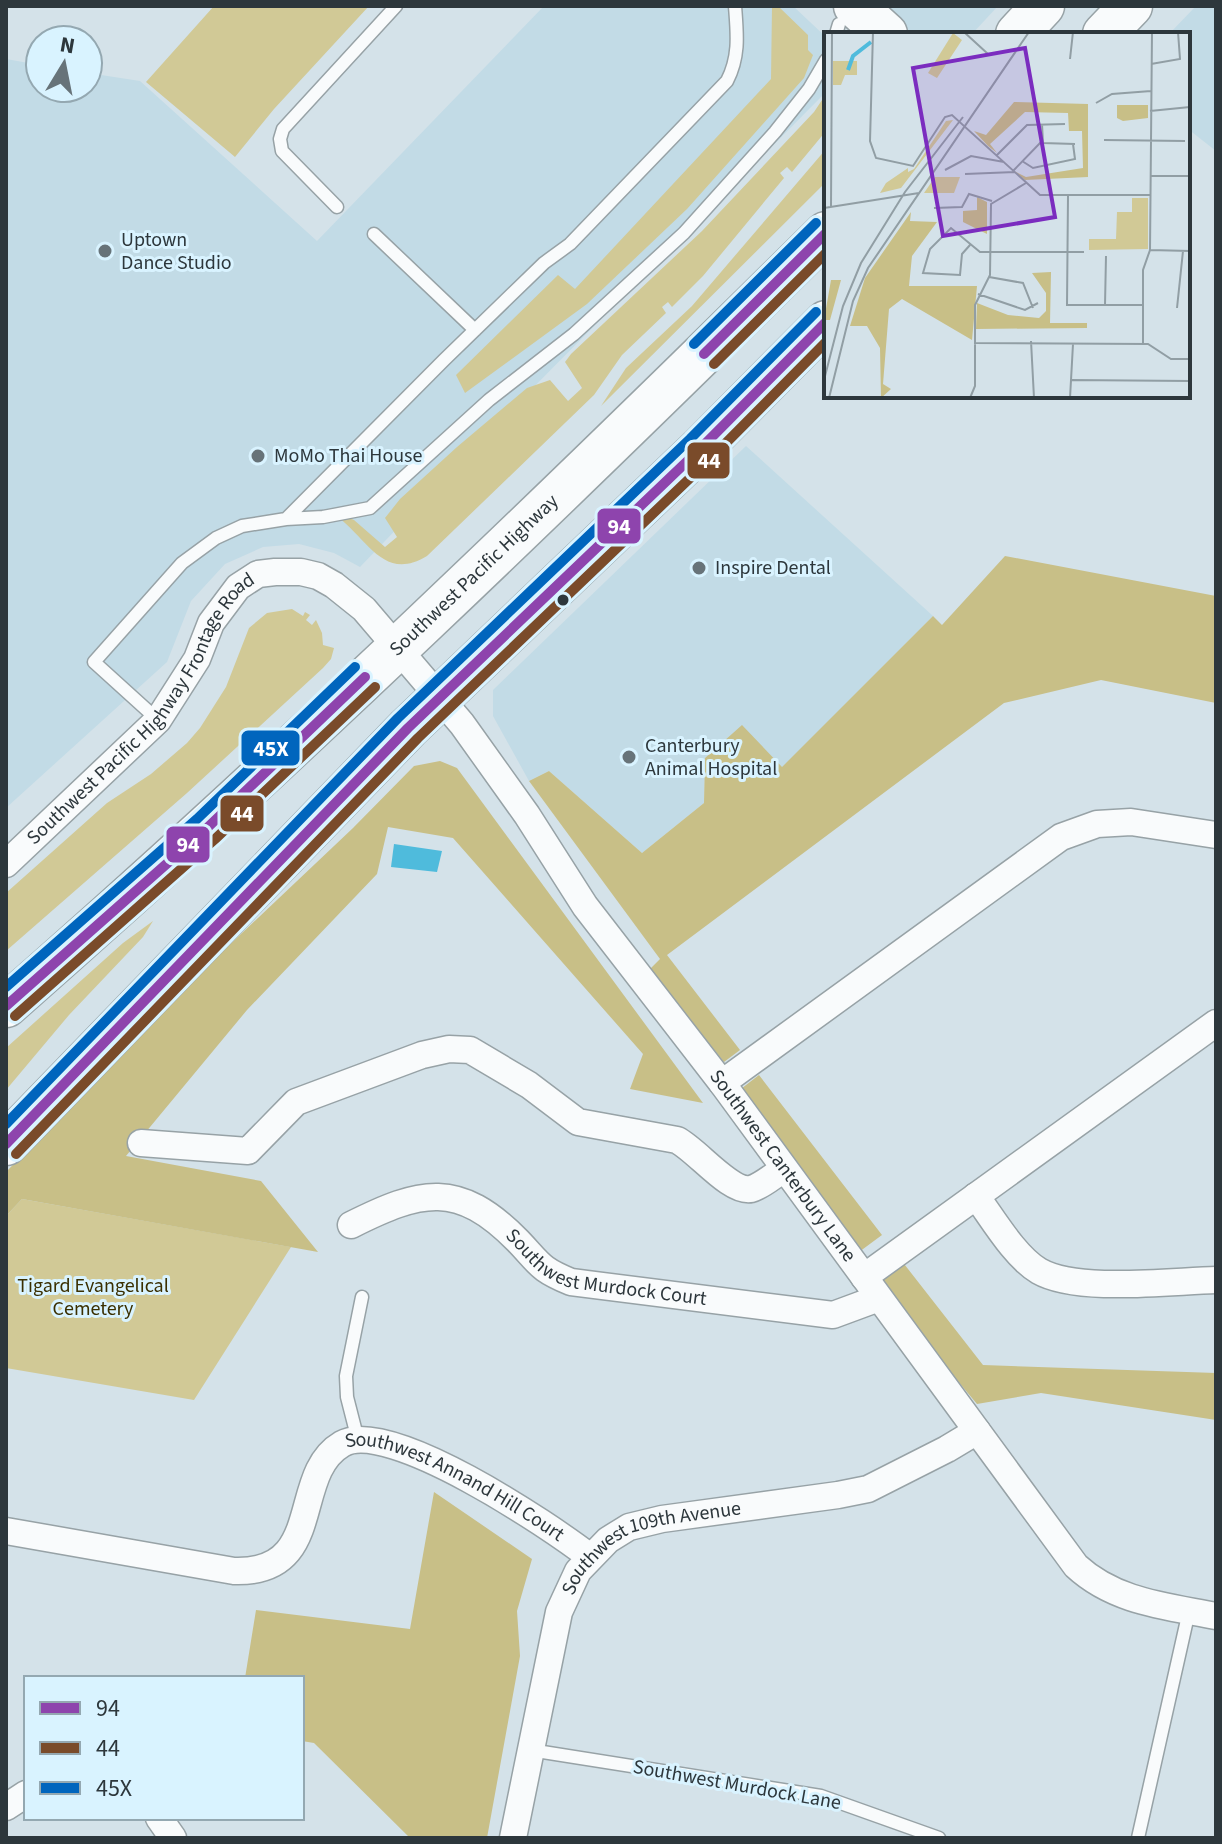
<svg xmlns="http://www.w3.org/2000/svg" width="1222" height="1844" font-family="'Source Sans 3',sans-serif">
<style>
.built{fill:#c2dbe6}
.green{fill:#d1c996}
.forest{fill:#c8bf87}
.water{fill:#4fbbdc}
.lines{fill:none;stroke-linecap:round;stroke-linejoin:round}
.service-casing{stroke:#97a2a6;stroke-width:15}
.minor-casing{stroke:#97a2a6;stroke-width:29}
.trunk-casing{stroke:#97a2a6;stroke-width:45}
.service{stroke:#f9fbfc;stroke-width:12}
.minor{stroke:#f9fbfc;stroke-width:26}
.trunk{stroke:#f9fbfc;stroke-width:42}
.bus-1-casing{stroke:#d9f3ff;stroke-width:16}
.bus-2-casing{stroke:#d9f3ff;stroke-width:16}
.bus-3-casing{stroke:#d9f3ff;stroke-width:16}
.bus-1{stroke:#8e44ad;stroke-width:10}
.bus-2{stroke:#7a4b2a;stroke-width:10}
.bus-3{stroke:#0065bd;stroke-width:10}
.poi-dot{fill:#677379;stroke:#d9f3ff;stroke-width:3}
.bus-dot{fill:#2d373c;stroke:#d9f3ff;stroke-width:3}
.labels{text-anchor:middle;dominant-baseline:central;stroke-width:6;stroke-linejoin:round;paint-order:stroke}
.poi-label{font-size:20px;fill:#2d373c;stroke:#d9f3ff;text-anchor:start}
.street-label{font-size:20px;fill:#2d373c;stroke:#d9f3ff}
.park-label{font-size:20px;fill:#3a2f00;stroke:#d9f3ff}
.inset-river{fill:none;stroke:#4fbbdc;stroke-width:4}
.inset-road{fill:none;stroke:#919ea4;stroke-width:2}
.view{fill:#7b2cbf;fill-opacity:0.15;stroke:#7b2cbf;stroke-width:4}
.inset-edge{fill:none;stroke:#2d373c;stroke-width:4}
.line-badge{stroke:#d9f3ff;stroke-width:3}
.badge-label{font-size:22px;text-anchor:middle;font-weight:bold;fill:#fff}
</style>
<rect width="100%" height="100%" fill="#d4e2e9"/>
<path class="built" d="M 544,6 L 793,6 L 826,37 L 826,92 L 507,414 L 360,567 L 334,553 L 299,544 L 263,547 L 225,564 L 191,601 L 167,662 L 6,808 L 6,59 L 40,65 L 40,88 L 88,88 L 88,73 L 140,81 L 317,241 Z
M 868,6 L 998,6 L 972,34 L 898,34 Z
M 1196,6 L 1216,6 L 1216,151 L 1188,129 L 1188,34 L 1169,34 Z
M 746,446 L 933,616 L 782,768 L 742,726 L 705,758 L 704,803 L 642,853 L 549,771 L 529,781 L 493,716 L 493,690 Z"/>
<path class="green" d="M 214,6 L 369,6 L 274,109 L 235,157 L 146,82 Z
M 772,6 L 778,6 L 808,35 L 808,50 L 813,55 L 804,78 L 687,209 L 587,304 L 465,393 L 456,375 L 558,275 L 575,289 L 771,79 Z
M 826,94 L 826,131 L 792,172 L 787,167 L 780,173 L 784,178 L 703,276 L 672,307 L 668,302 L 662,307 L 666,313 L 622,355 L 594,395 L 427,556 C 384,582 368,540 338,517 L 343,515 L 354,520 L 385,547 L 397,537 L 385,518 L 400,499 L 457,447 L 527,388 L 550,380 L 568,401 L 582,388 L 565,362 L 571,354 L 702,231 L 814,112 Z
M 826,149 L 826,182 L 601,406 L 626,368 L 692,306 Z
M 292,609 L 303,616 L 305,612 L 310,615 L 306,620 L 312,625 L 316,620 L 322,633 L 323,645 L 334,648 L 331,659 L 323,668 L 187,793 L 6,951 L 6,893 L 107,803 L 151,774 L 187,743 L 200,728 L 226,687 L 249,628 L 267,613 Z
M 153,921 L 143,937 L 69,1015 L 6,1090 L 6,1048 L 123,943 Z
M 22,1199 L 291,1247 L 194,1400 L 6,1368 L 6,1216 Z"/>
<path class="forest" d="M 1005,556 L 1216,596 L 1216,703 L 1101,680 L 1004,703 L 667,955 L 740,1050 L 724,1062 L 649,970 L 660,959 L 529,781 L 549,771 L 642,853 L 704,803 L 705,758 L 742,725 L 782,767 L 933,616 L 942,625 Z
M 440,761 L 457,768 L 703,1103 L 630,1089 L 643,1054 L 453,838 L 388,827 L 377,874 L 247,1010 L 126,1156 L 261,1181 L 318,1252 L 22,1199 L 6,1216 L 6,1172 L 205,968 L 353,828 L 414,766 Z
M 759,1075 L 882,1235 L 859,1252 L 737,1092 Z
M 901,1260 L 983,1365 L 1216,1373 L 1216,1420 L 1041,1393 L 977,1404 L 874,1281 Z
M 434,1492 L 532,1559 L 517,1611 L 520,1656 L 487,1838 L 410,1838 L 314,1743 L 302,1741 L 302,1678 L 245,1678 L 256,1610 L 410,1629 Z"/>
<path class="water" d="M 394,844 L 442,851 L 437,872 L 391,867 Z"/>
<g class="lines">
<defs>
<path id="service" d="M 836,34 L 839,24
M 337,207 L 282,151 L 280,139 L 283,129 L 396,6
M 374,234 L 475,330
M 286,519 L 444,360 L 544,263 L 570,244 L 727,81 C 740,56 737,33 735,6
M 158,720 L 94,662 L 182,563 L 216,538 L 242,526 L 286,519 L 323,517 L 370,508 L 489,400 L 574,334 L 684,233 L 775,132 L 809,89 L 826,60
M 358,1440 L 347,1397 L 346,1376 L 362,1297
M 530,1750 L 821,1796 L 939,1838
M 1138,1838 L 1189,1611"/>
<g id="minor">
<path id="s1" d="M 6,864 L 158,720 L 197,659 L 211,623 L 238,587 L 258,574 L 275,572 L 301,572 L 318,576 L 334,585 L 364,609 L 462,724 L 527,815 L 585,906 L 722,1083 L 1076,1566 C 1115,1602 1166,1606 1216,1616"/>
<path d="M 722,1083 L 1061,837 L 1097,824 L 1131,822 L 1216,835"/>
<path d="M 141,1143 L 248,1151 L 296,1102 L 422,1055 L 449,1049 L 470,1050 L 529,1085 L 578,1122 L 677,1140 C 697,1150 730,1193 751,1189 C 762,1186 774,1175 784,1169"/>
<path d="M 976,1196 C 993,1219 1015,1257 1039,1271 C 1077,1293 1171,1281 1216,1280"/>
<path id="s2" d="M 351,1225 C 421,1190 458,1180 518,1241 C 540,1264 539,1269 571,1282 L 833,1315 L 879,1298"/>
<path d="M 864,1277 L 1216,1023"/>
<path id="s3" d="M 6,1531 L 234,1571 C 327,1574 289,1475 342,1444 C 388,1417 550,1526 590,1557"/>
<path d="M 6,1807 L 26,1794"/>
<path d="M 159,1818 L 173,1838"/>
<path id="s4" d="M 513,1838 L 559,1612 L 578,1571 L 608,1540 L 629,1527 L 662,1519 L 838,1495 L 868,1489 L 947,1449 L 977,1431"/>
</g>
<g id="trunk">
<path d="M 855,6 L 886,34"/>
<path d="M 1017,34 L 1043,6"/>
<path d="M 1104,34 L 1131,6"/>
<path id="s5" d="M 6,1006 C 288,758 559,497 826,233"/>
<path d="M 6,1144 L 408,728 L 700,449 L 826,322"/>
</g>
</defs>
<use href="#service" class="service-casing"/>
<use href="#minor" class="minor-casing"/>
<use href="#trunk" class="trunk-casing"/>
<use href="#service" class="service"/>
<use href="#minor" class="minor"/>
<use href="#trunk" class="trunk"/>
<defs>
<path id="bus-1" d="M 704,354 L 826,233
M 6,1006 L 206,829 L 365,677
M 6,1144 L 408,728 L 700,449 L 826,322"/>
<path id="bus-2" d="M 714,364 L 826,253
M 15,1016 L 215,839 L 375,687
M 16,1154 L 418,738 L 710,459 L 826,342"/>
<path id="bus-3" d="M 694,344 L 816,223
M 6,987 L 197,819 L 355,667
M 6,1124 L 398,718 L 690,439 L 816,312"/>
</defs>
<use href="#bus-1" class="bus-1-casing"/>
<use href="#bus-2" class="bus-2-casing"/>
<use href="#bus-3" class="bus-3-casing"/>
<use href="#bus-1" class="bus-1"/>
<use href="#bus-2" class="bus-2"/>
<use href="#bus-3" class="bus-3"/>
</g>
<g class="poi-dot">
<circle cx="105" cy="251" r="8"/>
<circle cx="258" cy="456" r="8"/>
<circle cx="699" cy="568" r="8"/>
<circle cx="629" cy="757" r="8"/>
</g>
<circle class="bus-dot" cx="563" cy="600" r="7"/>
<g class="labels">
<g class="poi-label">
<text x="121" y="240">Uptown<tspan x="121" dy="23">Dance Studio</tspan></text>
<text x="274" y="456">MoMo Thai House</text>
<text x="715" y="568">Inspire Dental</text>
<text x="645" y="746">Canterbury<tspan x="645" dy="23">Animal Hospital</tspan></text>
</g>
<g class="street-label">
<text stroke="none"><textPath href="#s5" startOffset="636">Southwest Pacific Highway</textPath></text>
<text stroke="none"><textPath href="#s1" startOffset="208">Southwest Pacific Highway Frontage Road</textPath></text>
<text stroke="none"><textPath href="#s1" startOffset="1204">Southwest Canterbury Lane</textPath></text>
<text stroke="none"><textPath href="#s2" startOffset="282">Southwest Murdock Court</textPath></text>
<text stroke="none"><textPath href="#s3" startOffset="538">Southwest Annand Hill Court</textPath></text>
<text stroke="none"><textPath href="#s4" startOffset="354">Southwest 109th Avenue</textPath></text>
<text transform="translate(737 1785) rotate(10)">Southwest Murdock Lane</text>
</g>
<g class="park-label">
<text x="93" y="1286">Tigard Evangelical<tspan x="93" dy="23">Cemetery</tspan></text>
</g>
</g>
<g transform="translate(824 32)">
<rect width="366" height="366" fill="#d4e2e9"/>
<path d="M 129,1 L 138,8 L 113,46 L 104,41 ZM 9,29 L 33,29 L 33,43 L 21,43 L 17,53 L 9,53 ZM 129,88 L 77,156 L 56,161 L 62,151 L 84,136 L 84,140 L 90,137 L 122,89 ZM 111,145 L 136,145 L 130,161 L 100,161 ZM 308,166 L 324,166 L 324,217 L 265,218 L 265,207 L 292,207 L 293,180 L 308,180 Z" fill="#d1c996"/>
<path d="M 190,70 L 264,72 L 264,145 L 201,148 L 190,139 L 202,145 L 259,136 L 258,99 L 245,99 L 244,81 L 201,80 L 166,112 L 173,121 L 164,114 L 150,99 L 162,103 ZM 293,73 L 324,73 L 324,86 L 299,89 L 293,86 ZM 153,165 L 163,170 L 163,202 L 139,190 L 139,179 L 153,178 ZM 87,180 L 86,189 L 113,190 L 88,224 L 85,254 L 153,254 L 148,308 L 78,267 L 65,277 L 59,352 L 67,357 L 57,366 L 56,316 L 43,294 L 26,294 L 41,246 ZM 227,240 L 226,291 L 263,291 L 263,296 L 152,297 L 153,271 L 184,283 L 215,286 L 222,279 L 222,261 L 208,241 ZM 7,248 L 17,248 L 6,288 L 0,288 Z" fill="#c8bf87"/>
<path class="inset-river" d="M 24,38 L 29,24 L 47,10"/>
<path class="inset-road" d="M 49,0 L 46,109 L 52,126 L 89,134 L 121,85 L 128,83 L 216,163 L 326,163M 140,0 L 164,22M 246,27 L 249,0M 327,32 L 356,27 L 354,0M 272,71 L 288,62 L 327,59M 326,79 L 366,75M 218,92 L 219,111 L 251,112M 280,108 L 361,109M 173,123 L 203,93 L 241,92M 198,129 L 209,136 L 251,127 L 249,112M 121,138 L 147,124 L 180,130M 189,139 L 218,109M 141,142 L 191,140M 326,144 L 366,144M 244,164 L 243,273 L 319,273M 7,175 L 8,0M 0,176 L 95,161M 110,176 L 138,175 L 145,162 L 168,169M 146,213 L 138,222 L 136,243 L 99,241 L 106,217 L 127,196 L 156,220 L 260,220M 326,218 L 366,219M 165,245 L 199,251 L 209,276M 154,262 L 201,278 L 214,271M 281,273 L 282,224M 353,276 L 359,219M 207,309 L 210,366M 150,311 L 324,312 L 347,327 L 366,327M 319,312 L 319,238 L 326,218 L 328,0M 0,348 L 19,274 L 37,231 L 81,160 L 139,85M 246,348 L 366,349M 5,366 L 29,269 L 44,236 L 205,0M 146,366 L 151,354 L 151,273 L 166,243 L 167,172 L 202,151M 246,366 L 249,312"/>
<path class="view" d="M 201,16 L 231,185 L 119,204 L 89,36 Z"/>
<rect width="366" height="366" class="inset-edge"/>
</g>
<g class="line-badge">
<rect x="686" y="441" width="45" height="39" rx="8" fill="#7a4b2a"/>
<rect x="596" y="507" width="46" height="38" rx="8" fill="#8e44ad"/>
<rect x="240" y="729" width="61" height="38" rx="8" fill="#0065bd"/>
<rect x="219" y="794" width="46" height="39" rx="8" fill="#7a4b2a"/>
<rect x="165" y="825" width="46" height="39" rx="8" fill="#8e44ad"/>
</g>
<g class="badge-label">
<text x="709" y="468">44</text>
<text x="619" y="534">94</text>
<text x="271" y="756">45X</text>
<text x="242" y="821">44</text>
<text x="188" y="852">94</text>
</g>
<rect width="1222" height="1844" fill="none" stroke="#2d373c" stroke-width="16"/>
<rect x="24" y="1676" width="280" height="144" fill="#d9f3ff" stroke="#94a8b1" stroke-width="2"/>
<rect x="40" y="1702" width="40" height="12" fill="#8e44ad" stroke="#94a8b1" stroke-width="2"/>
<text x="96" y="1716" font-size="24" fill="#2d373c">94</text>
<rect x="40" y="1742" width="40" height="12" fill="#7a4b2a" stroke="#94a8b1" stroke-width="2"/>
<text x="96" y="1756" font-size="24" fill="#2d373c">44</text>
<rect x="40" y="1782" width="40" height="12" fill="#0065bd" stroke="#94a8b1" stroke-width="2"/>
<text x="96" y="1796" font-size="24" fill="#2d373c">45X</text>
<g transform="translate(64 64) rotate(10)"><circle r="38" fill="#d9f3ff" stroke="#94a8b1" stroke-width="2"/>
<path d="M0-6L14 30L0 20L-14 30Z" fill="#677379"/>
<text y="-12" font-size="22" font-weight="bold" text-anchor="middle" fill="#2d373c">N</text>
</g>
</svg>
